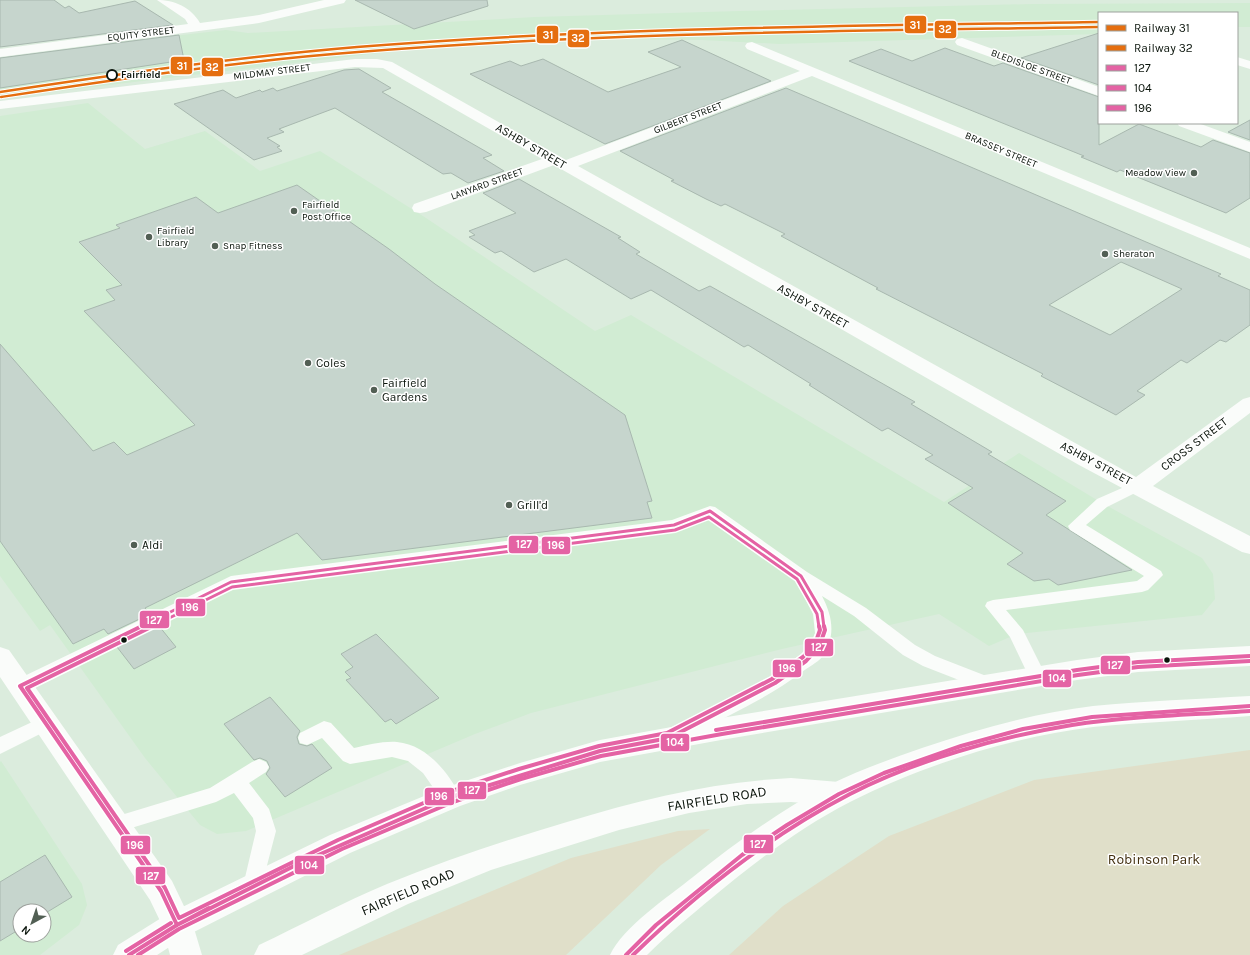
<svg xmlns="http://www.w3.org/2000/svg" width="1250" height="955" font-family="Karla,sans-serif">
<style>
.built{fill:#d1ecd3;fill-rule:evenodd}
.green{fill:#e0dfc9}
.building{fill:#c6d5cd;stroke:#a8b8af;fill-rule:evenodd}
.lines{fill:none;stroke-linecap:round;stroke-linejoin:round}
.lane{fill:#fafcfa;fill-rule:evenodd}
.street{fill:#fafcfa;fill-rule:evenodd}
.secondary{fill:#fafcfa;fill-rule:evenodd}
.bus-1-far1-casing{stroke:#fff;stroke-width:6}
.bus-1-casing{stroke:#fff;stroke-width:7}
.bus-2-casing{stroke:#fff;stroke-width:7}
.bus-3-far1-casing{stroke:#fff;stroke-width:6}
.bus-3-casing{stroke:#fff;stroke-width:7}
.bus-1-far1{stroke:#e463a4;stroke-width:3}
.bus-1{stroke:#e463a4;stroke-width:4}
.bus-2{stroke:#e463a4;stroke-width:4}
.bus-3-far1{stroke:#e463a4;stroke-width:3}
.bus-3{stroke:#e463a4;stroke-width:4}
.rail-1-casing{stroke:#fff;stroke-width:4.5}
.rail-2-casing{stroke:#fff;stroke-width:4.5}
.rail-1{stroke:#e56e0f;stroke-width:2.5}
.rail-2{stroke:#e56e0f;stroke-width:2.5}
.stop-dot{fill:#fff;stroke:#09130a;stroke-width:2}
.poi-dot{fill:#525f54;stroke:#fff;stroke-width:1.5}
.bus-dot{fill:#09130a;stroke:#fff;stroke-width:1.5}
.labels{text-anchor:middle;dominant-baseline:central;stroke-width:3;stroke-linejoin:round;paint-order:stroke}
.far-street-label{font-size:10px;fill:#09130a;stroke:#fff}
.far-stop-label{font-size:10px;font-weight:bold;fill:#09130a;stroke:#fff;text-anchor:start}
.far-poi-label{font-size:10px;fill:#09130a;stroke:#fff;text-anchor:start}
.street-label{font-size:12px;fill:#09130a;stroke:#fff}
.poi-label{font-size:12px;fill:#09130a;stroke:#fff;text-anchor:start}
.near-street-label{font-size:14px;fill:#09130a;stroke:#fff}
.near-park-label{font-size:14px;fill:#422f0f;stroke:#fff}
.line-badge{stroke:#fff;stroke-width:1.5}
.badge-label{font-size:11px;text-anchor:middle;font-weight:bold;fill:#fff}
</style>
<rect width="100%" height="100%" fill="#dbecdd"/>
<path class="built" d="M 1250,3 L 1250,27 L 1237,27 L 1237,13 L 1099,13 L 1099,34 L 779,44 L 702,40 L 613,39 L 507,43 L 404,50 L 0,98 L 0,58 L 129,41 L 226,30 L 248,33 L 535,17 L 739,11 L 1032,4 Z
M 88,103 L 145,149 L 205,131 L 260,171 L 320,151 L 426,218 L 595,331 L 631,315 L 944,502 L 1019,453 L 1102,503 L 1202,558 L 1213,574 L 1215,599 L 1202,615 L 1017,634 L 989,646 L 939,614 L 782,649 L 531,713 L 475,734 L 246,831 L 217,834 L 200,825 L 145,758 L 50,625 L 40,631 L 0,576 L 0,116 Z
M 1,761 L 82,884 L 87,905 L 79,925 L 40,955 L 0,955 L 0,762 ZM 20,911 L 44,911 L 44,935 L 20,935 Z"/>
<path class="green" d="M 1250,750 L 1250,955 L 729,955 L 783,906 L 889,836 L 1034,780 Z
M 710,829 L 661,865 L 566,955 L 339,955 L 571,858 L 678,831 Z"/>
<path class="building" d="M 0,0 L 54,0 L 65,8 L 69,6 L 79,13 L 135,1 L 173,25 L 0,47 Z
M 355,0 L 487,0 L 488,6 L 414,29 Z
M 1099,33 L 1099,85 L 1021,58 Z
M 179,35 L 184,60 L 0,88 L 0,58 Z
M 682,40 L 771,81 L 605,144 L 470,74 L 510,61 L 521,66 L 543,59 L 608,92 L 681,67 L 648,52 Z
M 945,48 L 994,66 L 1003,63 L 1099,97 L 1099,145 L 1139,124 L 1201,147 L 1213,140 L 1250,153 L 1250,198 L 1226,213 L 1120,170 L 1117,172 L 1081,157 L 1084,156 L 849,61 L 881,49 L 912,61 Z
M 359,69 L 391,88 L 382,92 L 492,155 L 483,158 L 504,171 L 468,183 L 451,173 L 443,174 L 335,108 L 279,129 L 284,132 L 267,138 L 280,146 L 277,147 L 282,151 L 254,160 L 174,104 L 223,90 L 236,98 L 260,90 L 262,92 L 273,88 L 277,91 L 344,70 Z
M 786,88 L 1221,274 L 1218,276 L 1250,290 L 1250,325 L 1226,342 L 1220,340 L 1187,363 L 1181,360 L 1137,391 L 1145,395 L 1116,415 L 1041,376 L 1043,374 L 876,289 L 878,288 L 781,236 L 785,234 L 725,204 L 721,206 L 706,199 L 671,181 L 674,180 L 620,151 ZM 1121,262 L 1182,289 L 1110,335 L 1049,305 Z
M 1250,120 L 1250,140 L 1228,132 Z
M 519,179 L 621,237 L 618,238 L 640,252 L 636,254 L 699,291 L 710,286 L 915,402 L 911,404 L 992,452 L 988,454 L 1066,501 L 1046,515 L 1132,570 L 1058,585 L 1049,579 L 1034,581 L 1007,564 L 1023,553 L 948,503 L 973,488 L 925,459 L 933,455 L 888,428 L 882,431 L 809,385 L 811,384 L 748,345 L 744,347 L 651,290 L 631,299 L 566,259 L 534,272 L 501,251 L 495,253 L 469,237 L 475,235 L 469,231 L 516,213 L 483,193 Z
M 297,185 L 389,249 L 435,284 L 625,415 L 652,501 L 647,502 L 652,518 L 322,560 L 297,533 L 145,608 L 150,614 L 108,634 L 104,629 L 73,644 L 0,541 L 0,344 L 93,451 L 114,442 L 127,455 L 195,425 L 84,311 L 115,300 L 106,290 L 122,285 L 79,242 L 120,228 L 116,225 L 196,197 L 218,213 Z
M 159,626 L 176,647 L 134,669 L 117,647 Z
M 376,634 L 439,698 L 396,724 L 391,719 L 385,722 L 346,680 L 351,678 L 345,672 L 353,667 L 341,654 Z
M 270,697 L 300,731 L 297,737 L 299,744 L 307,746 L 312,744 L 332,768 L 285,797 L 266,774 L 270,768 L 267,761 L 260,758 L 254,760 L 224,724 Z
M 45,855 L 72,897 L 44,914 L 44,911 L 20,911 L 20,929 L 0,941 L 0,882 Z"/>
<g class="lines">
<path class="lane" d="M 1138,481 L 1143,483 L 1146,486 L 1143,489 L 1107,507 L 1086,525 L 1161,571 L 1163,575 L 1148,590 L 1142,592 L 1006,610 L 1023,630 L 1046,676 L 1043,681 L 1037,683 L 1031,681 L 1010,637 L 985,606 L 987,602 L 993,600 L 1137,581 L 1144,576 L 1070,530 L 1068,526 L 1097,499 Z
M 710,506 L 715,507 L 807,572 L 866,608 L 915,645 L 935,656 L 994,679 L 997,684 L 994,689 L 988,691 L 982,689 L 923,666 L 903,655 L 854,616 L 822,596 C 833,617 836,637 822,657 C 817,663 808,667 802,672 C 768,698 729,715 691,735 L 684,737 L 677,735 L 675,730 L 677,725 L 769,678 L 809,648 L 815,633 L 813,614 L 796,580 L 708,517 L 674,530 L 234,587 L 26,691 L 20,693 L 14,691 L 11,686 L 14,681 L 231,576 L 672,520 Z
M 45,716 L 52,718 L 54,723 L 52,728 L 0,754 L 0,737 Z
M 324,721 L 331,723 L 354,748 C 368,745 383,741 397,742 C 427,745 448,772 461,797 L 458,803 L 451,805 L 444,803 L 423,773 L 408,761 L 392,757 L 350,764 L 343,761 L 322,738 L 307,745 L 300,743 L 298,738 L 300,733 Z
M 259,759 L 266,762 L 269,767 L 266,772 L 249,783 L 269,809 L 276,831 L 260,892 L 253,895 L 246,892 L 243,886 L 256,831 L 253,818 L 234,793 L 216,802 L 115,833 L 108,831 L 105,825 L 108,819 L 210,788 L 252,762 Z"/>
<path class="street" d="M 157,0 C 174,0 191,7 200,23 L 259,15 L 324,0 L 346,0 L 344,3 L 259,23 L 0,57 L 0,49 L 188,24 L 185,19 Z
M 962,38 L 1099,87 L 1099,96 L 957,45 L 955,42 L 957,39 Z
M 752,42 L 1250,248 L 1250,259 L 812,76 L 578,166 L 1136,477 L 1243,399 L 1250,397 L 1250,413 L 1153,486 L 1250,536 L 1250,554 L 1242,552 L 1079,465 L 554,165 L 426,212 L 420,213 L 414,212 L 412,208 L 414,204 L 542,159 L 383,68 L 355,67 L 0,109 L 0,101 L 355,59 L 377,59 L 392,62 L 566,160 L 800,71 L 747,49 L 745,46 L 747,43 Z
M 1237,57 L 1250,61 L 1250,69 L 1237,65 Z
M 1177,123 L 1198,123 L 1250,142 L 1250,152 L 1179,126 Z
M 0,647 L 9,650 L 172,881 L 193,925 L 202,955 L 170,955 L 162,925 L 150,900 L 0,677 Z
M 791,778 L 839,782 L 849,786 L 853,794 L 849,802 L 839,806 L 791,802 L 747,804 L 689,813 L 619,830 L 491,870 L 408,904 L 302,955 L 254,955 L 259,945 C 301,925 344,902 387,884 C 446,860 506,840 567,822 C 642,799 712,782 791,778 Z"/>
<path class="secondary" d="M 1250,646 L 1250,666 L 1138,672 L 1077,680 L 721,740 L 600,762 L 520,785 L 460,806 L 350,853 L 188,935 L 157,955 L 113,955 L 118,945 L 166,915 L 330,835 L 441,789 L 520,763 L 600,740 L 721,718 L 1077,660 L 1138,652 Z
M 1250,696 L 1250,716 C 1198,720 1145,722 1093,727 C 1012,737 923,765 850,802 C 801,827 755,862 713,897 C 690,916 668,934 647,955 L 610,955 C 623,927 668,897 693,877 C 735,843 781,810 829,785 C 859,770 891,759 922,748 C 978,729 1035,713 1093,706 C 1145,701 1198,699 1250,696 Z"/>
<defs>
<path id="bus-1-far1" d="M 140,627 L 231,582 L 674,525 L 710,511 L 801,576 L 822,612 L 824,627"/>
<path id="bus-1" d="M 142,626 L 20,686 L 161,891 L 177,925 L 300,863 L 451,797 L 600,751 L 669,738 L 775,683 L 806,661 L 819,647 L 825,630 L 824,626
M 716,730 L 1077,670 L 1138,662 L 1250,656
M 129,955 L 177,925 L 209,908
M 626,955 L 656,925 L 742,855 L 787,825 L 839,794 L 884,773 L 961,746 L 1023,729 L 1092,717 L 1250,706"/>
<path id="bus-2" d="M 138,955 L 179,929 L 342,849 L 453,802 L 521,779 L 601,756 L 722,734 L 1078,675 L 1138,667 L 1250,661
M 633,955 C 698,892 769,836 850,794 C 916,760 999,737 1072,725 C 1131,716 1191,715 1250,711"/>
<path id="bus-3-far1" d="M 151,627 L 232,587 L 675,530 L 709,517 L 797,579 L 817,614 L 819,627"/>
<path id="bus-3" d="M 153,626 L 27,688 L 165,888 L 179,918 L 338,840 L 449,792 L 519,769 L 599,746 L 667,733 L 772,679 L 803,657 L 815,644 L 820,630 L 819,626
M 126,951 L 171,923"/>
</defs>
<use href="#bus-1-far1" class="bus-1-far1-casing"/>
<use href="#bus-1" class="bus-1-casing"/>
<use href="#bus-2" class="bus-2-casing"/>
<use href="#bus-3-far1" class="bus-3-far1-casing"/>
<use href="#bus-3" class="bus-3-casing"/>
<use href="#bus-1-far1" class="bus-1-far1"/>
<use href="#bus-1" class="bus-1"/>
<use href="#bus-2" class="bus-2"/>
<use href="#bus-3-far1" class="bus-3-far1"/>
<use href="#bus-3" class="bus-3"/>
<defs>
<path id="rail-1" d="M 0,92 C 119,74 238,57 357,47 C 604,27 852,26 1099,22"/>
<path id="rail-2" d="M 1,97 C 120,79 238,61 358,52 C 604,32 852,31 1099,27"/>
</defs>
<use href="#rail-1" class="rail-1-casing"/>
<use href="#rail-2" class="rail-2-casing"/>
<use href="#rail-1" class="rail-1"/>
<use href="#rail-2" class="rail-2"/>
</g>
<circle class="stop-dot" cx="112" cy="75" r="5"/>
<g class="poi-dot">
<circle cx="1194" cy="173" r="4"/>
<circle cx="294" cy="211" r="4"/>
<circle cx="149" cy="237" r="4"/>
<circle cx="215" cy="246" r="4"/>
<circle cx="1105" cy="254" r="4"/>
<circle cx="308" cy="363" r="4"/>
<circle cx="374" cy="390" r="4"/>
<circle cx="509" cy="505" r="4"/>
<circle cx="134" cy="545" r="4"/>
</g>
<g class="bus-dot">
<circle cx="124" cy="640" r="3.5"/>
<circle cx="1167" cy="660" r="3.5"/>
</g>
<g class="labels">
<g class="far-street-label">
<text transform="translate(141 34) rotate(-7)">EQUITY STREET</text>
<text transform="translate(1031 67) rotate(20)">BLEDISLOE STREET</text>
<text transform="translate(272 72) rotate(-7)">MILDMAY STREET</text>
<text transform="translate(688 118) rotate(-21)">GILBERT STREET</text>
<text transform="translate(1001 150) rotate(23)">BRASSEY STREET</text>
<text transform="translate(487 184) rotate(-20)">LANYARD STREET</text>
</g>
<g class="far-stop-label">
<text x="121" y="75">Fairfield</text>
</g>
<g class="far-poi-label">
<text x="1186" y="173" text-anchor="end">Meadow View</text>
<text x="302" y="205">Fairfield<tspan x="302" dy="12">Post Office</tspan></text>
<text x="157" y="231">Fairfield<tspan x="157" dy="12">Library</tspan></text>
<text x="223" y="246">Snap Fitness</text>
<text x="1113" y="254">Sheraton</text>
</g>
<g class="street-label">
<text transform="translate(531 146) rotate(30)">ASHBY STREET</text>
<text transform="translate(813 306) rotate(29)">ASHBY STREET</text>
<text transform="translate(1194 444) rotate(-37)">CROSS STREET</text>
<text transform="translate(1096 463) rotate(28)">ASHBY STREET</text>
</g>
<g class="poi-label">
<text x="316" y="363">Coles</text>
<text x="382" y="383">Fairfield<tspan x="382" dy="14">Gardens</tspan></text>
<text x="517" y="505">Grill'd</text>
<text x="142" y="545">Aldi</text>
</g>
<g class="near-street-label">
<text transform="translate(717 799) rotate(-9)">FAIRFIELD ROAD</text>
<text transform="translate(408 892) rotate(-23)">FAIRFIELD ROAD</text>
</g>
<g class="near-park-label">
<text x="1154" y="859">Robinson Park</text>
</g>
</g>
<g class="line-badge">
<rect x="904" y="15" width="23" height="19" rx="4" fill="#e56e0f"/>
<rect x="934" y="20" width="23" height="19" rx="4" fill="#e56e0f"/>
<rect x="536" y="25" width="23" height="19" rx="4" fill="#e56e0f"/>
<rect x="567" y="29" width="23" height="19" rx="4" fill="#e56e0f"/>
<rect x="170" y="56" width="23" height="19" rx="4" fill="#e56e0f"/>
<rect x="201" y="57" width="23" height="20" rx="4" fill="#e56e0f"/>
<rect x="508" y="535" width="31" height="19" rx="4" fill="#e463a4"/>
<rect x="541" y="536" width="30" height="19" rx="4" fill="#e463a4"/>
<rect x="175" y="598" width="31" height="19" rx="4" fill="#e463a4"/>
<rect x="139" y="610" width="31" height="19" rx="4" fill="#e463a4"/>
<rect x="804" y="638" width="30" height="19" rx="4" fill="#e463a4"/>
<rect x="1100" y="655" width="31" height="20" rx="4" fill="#e463a4"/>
<rect x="772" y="659" width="30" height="19" rx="4" fill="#e463a4"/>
<rect x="1042" y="669" width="30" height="19" rx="4" fill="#e463a4"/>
<rect x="660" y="733" width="30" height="19" rx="4" fill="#e463a4"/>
<rect x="457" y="781" width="30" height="19" rx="4" fill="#e463a4"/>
<rect x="424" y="787" width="31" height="19" rx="4" fill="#e463a4"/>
<rect x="743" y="834" width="31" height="20" rx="4" fill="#e463a4"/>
<rect x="120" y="835" width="31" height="20" rx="4" fill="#e463a4"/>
<rect x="294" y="855" width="31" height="20" rx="4" fill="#e463a4"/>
<rect x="135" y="866" width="31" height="19" rx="4" fill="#e463a4"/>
</g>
<g class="badge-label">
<text x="915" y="29">31</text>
<text x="945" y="33">32</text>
<text x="548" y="39">31</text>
<text x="578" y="42">32</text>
<text x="182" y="70">31</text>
<text x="212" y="71">32</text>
<text x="524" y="548">127</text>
<text x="556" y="549">196</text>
<text x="190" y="611">196</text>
<text x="154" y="624">127</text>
<text x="819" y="651">127</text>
<text x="1115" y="669">127</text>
<text x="787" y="672">196</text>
<text x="1057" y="682">104</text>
<text x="675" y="746">104</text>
<text x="472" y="794">127</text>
<text x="439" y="800">196</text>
<text x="758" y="848">127</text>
<text x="135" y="849">196</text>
<text x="309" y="869">104</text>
<text x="151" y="880">127</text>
</g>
<rect x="1098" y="12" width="140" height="112" fill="#ffffff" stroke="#9da19d"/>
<rect x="1106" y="25" width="20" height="6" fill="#e56e0f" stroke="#9da19d"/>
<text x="1134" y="32" font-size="12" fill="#09130a">Railway 31</text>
<rect x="1106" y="45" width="20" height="6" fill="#e56e0f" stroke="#9da19d"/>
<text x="1134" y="52" font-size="12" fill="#09130a">Railway 32</text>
<rect x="1106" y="65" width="20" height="6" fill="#e463a4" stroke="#9da19d"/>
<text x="1134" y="72" font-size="12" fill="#09130a">127</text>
<rect x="1106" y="85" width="20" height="6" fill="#e463a4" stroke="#9da19d"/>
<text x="1134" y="92" font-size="12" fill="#09130a">104</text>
<rect x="1106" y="105" width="20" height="6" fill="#e463a4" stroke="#9da19d"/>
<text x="1134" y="112" font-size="12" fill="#09130a">196</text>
<g transform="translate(32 923) rotate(220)"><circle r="19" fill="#ffffff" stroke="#9da19d"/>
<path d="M0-3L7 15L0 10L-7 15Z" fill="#525f54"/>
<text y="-6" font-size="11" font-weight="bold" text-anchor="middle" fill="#09130a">N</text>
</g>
</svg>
